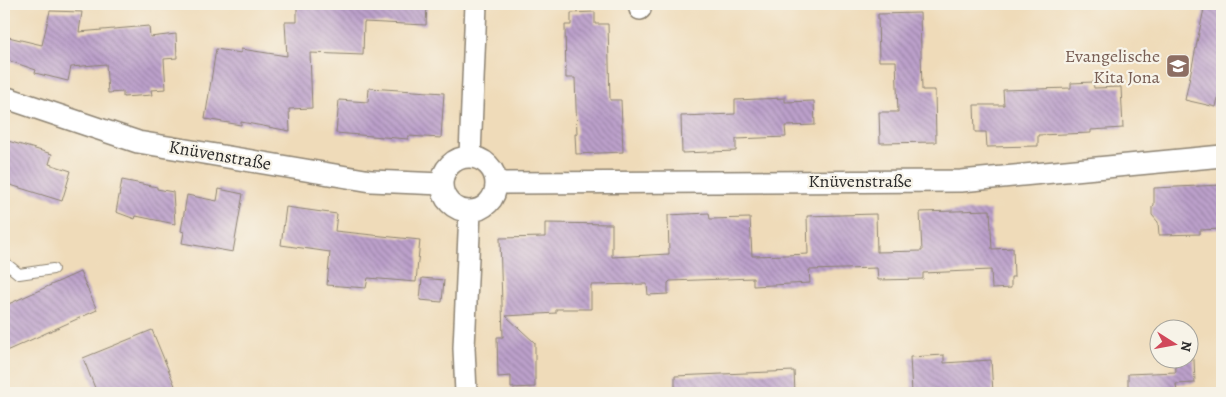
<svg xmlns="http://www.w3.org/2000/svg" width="1226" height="397" font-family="Alegreya,serif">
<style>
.building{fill:url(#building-back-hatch)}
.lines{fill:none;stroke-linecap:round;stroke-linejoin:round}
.lane-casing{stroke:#8d8372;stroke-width:12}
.street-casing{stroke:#8d8372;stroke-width:24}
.lane{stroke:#fff;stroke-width:10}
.street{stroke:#fff;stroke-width:21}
.labels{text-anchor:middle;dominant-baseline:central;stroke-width:4.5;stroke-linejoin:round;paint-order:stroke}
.education-label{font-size:18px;fill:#785e54;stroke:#f7f3e8;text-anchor:end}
.street-label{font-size:18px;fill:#2b2b2b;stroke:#f7f3e8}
</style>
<defs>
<pattern id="building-back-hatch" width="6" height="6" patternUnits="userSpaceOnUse" patternTransform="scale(1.25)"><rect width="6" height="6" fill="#bca0cb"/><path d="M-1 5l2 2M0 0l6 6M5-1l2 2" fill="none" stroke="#9983a5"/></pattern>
</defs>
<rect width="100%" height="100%" fill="#f7f3e8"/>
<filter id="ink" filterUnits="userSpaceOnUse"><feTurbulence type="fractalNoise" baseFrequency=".02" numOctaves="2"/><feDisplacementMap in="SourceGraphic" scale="10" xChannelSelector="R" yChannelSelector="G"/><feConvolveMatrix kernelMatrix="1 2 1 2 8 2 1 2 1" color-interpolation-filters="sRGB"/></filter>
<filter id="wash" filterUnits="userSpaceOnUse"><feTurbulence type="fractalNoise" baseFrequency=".0096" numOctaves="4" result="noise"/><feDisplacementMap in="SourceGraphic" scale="20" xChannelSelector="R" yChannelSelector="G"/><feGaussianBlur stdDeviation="1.12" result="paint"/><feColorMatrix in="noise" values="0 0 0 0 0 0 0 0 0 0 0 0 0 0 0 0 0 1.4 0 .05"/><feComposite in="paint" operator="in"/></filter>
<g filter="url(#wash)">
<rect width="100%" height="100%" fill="#efdbb9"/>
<g id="blocks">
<path class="building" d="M 310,4 L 427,4 L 426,25 L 364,22 L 363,55 L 310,53 L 312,108 L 289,109 L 290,131 L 241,122 L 241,125 L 205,119 L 216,49 L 241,53 L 241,49 L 287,56 L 285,22 L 297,22 L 297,8 Z
M 1205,4 L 1222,4 L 1222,80 L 1216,107 L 1185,100 Z
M 50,11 L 82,12 L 79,32 L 149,26 L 150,37 L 176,34 L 177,58 L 164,59 L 166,89 L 151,90 L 152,95 L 123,97 L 123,92 L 108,93 L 106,64 L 71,67 L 68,81 L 35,73 L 36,70 L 4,59 L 4,36 L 42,45 Z
M 595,12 L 595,24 L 608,24 L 610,100 L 621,100 L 623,152 L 576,154 L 575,134 L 577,134 L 575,78 L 566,78 L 565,25 L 571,25 L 571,13 Z
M 920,13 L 922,90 L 935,90 L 936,142 L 880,143 L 879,112 L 898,112 L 896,61 L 879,61 L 878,14 Z
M 1093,82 L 1094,88 L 1121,87 L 1123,128 L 1091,130 L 1091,133 L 1038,135 L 1038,146 L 987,147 L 986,132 L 975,132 L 974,105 L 1004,105 L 1003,90 L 1071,88 L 1071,83 Z
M 369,88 L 444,93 L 441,138 L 408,136 L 408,139 L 336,133 L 339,100 L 368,102 Z
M 785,98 L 785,102 L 814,101 L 815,125 L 785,126 L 786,137 L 736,139 L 736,151 L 682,153 L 681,116 L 735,114 L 735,100 Z
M 8,141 L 52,154 L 49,164 L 71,171 L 62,201 L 4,183 L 4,143 L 7,144 Z
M 122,180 L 157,187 L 157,189 L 173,192 L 175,224 L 136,216 L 135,219 L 116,212 Z
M 1222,185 L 1222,229 L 1200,230 L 1200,234 L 1159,235 L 1158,222 L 1152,215 L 1152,207 L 1154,205 L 1154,188 Z
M 219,189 L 243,194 L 233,252 L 182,243 L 184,232 L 181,231 L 187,195 L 217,201 Z
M 286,207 L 337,214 L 335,231 L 420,240 L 416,282 L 368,278 L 366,288 L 327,285 L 330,252 L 281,245 Z
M 990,210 L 992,249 L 1013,248 L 1014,277 L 1011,277 L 1011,288 L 992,289 L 991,270 L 923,273 L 923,279 L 878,280 L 877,268 L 809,270 L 810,283 L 753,286 L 753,278 L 670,281 L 668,283 L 668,294 L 648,295 L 647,284 L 591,285 L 591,309 L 556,309 L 556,313 L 506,316 L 535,343 L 535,387 L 511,388 L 511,376 L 498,377 L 497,337 L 503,337 L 500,238 L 545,237 L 545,223 L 612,224 L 612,257 L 669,254 L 668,215 L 709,213 L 710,219 L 750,218 L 752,256 L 786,255 L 808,254 L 807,216 L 876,214 L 877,252 L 922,251 L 920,212 Z
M 80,272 L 97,310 L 4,352 L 4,306 Z
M 422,278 L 444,280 L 442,302 L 420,300 Z
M 152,330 L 178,393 L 97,393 L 83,358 Z
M 944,355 L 944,363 L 991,360 L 993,393 L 912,393 L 910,357 Z
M 1175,360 L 1194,360 L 1195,383 L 1176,384 L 1177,393 L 1128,393 L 1128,374 L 1176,372 Z
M 794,371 L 795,393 L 675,393 L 675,376 Z"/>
</g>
</g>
<g filter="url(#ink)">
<use href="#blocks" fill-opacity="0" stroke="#8d8372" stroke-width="1"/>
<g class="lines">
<defs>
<path id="lane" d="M 4,262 L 19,274 L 53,269"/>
<path id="street" d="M 639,4 L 640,9
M 4,97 L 138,142 L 371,181 L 442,184
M 470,156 L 476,4
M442 184a27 27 0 1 1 54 0a27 27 0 1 1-54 0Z
M 497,183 L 961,181 L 1222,156
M 466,393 L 464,348 L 470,211"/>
</defs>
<use href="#lane" class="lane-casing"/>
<use href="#street" class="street-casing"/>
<use href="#lane" class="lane"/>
<use href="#street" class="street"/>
</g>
</g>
<defs>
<symbol id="school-square" viewBox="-11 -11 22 22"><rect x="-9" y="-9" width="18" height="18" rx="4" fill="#8d6e63" stroke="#f7f3e8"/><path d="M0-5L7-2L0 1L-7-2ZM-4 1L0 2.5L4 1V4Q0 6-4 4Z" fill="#fff"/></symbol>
</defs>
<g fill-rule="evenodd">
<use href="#school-square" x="1164" y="52" width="28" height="28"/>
</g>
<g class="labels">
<g class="education-label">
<text x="1160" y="56">Evangelische<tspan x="1160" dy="21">Kita Jona</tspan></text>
</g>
<g class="street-label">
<text transform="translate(220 155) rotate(10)">Knüvenstraße</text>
<text x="860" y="181">Knüvenstraße</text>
</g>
</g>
<rect width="1226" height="397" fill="none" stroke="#f7f3e8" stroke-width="20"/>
<g transform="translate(1174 344) rotate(101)"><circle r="24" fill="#f7f3e8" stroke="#a5a39c"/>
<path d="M0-4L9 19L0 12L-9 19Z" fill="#d1495b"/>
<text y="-8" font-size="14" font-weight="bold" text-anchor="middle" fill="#2b2b2b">N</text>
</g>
</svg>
